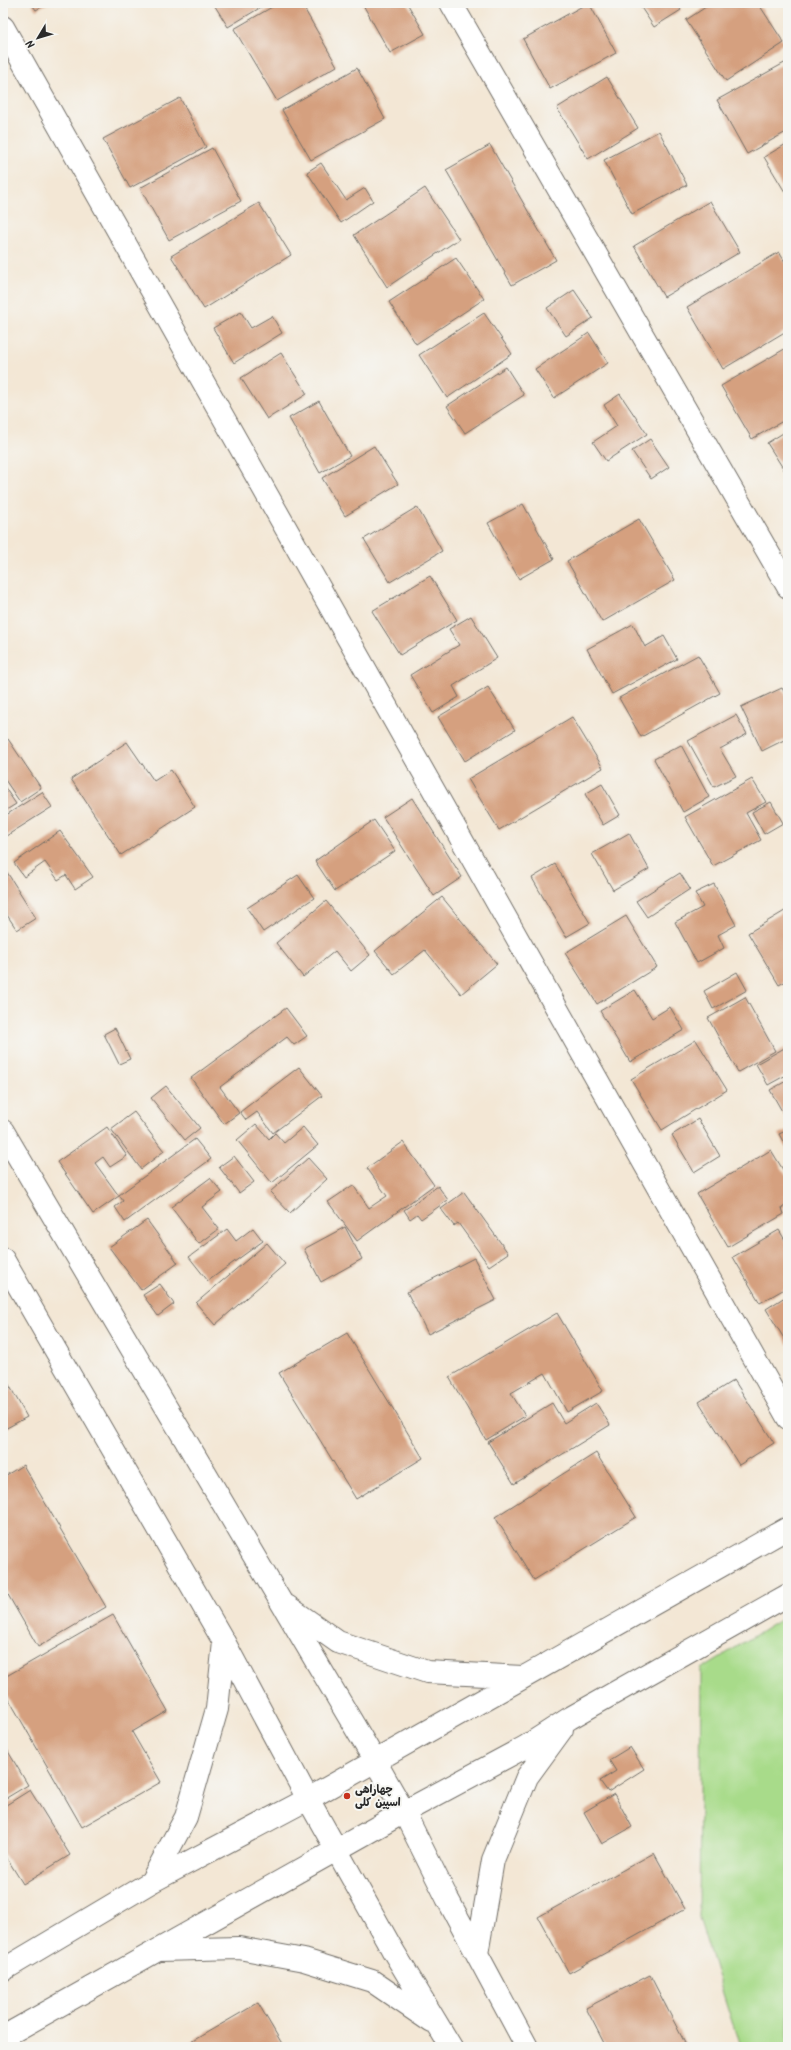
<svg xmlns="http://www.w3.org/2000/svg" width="791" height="2050" font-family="Kalam,'Playpen Sans Arabic',sans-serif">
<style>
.green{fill:#a8db8a;stroke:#6a835a}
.building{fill:#d5a07f}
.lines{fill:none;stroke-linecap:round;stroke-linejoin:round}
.minor-casing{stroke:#716d66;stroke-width:24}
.tertiary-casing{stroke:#716d66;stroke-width:24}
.minor{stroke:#fff;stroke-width:22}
.tertiary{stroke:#fff;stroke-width:22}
.poi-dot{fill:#c8321e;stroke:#f6f6f2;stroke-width:1.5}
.labels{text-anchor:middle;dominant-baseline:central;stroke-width:4;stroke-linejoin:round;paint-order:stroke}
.poi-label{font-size:11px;font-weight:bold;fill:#2b2b2b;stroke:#f6f6f2;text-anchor:start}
</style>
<rect width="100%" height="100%" fill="#f6f6f2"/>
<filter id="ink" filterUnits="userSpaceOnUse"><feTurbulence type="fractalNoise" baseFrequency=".025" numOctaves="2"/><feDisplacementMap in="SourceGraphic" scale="8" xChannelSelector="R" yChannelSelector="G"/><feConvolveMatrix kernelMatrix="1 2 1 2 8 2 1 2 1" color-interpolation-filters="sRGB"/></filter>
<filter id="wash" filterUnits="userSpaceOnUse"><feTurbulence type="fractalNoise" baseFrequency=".012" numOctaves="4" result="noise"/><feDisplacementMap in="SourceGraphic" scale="16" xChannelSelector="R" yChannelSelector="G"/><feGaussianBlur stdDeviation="0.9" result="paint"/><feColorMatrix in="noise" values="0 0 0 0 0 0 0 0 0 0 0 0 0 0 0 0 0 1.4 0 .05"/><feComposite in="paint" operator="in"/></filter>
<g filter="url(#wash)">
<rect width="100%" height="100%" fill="#f3e7d5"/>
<path class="green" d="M 788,1615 L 788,2047 L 740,2047 L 699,1918 L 701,1669 Z"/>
<g id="blocks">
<path class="building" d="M 31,3 L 48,3 L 36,10 Z
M 213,3 L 268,3 L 228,27 Z
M 279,3 L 301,3 L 337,66 L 277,101 L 234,29 Z
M 362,3 L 407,3 L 425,34 L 390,53 Z
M 588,3 L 589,3 L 616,53 L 550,89 L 523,39 Z
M 638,3 L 676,3 L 681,10 L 654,27 Z
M 712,3 L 758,3 L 784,43 L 726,81 L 686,20 Z
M 788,61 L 788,131 L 747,154 L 717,100 Z
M 357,68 L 385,119 L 311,160 L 282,110 Z
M 607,77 L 638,128 L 588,159 L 557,108 Z
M 180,98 L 206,147 L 130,188 L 103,139 Z
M 659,131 L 687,185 L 632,214 L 604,160 Z
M 788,143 L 788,197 L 764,157 Z
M 490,145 L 556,260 L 512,285 L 446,170 Z
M 212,148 L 241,201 L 169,240 L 140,188 Z
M 321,163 L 346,200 L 365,188 L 373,201 L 341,223 L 307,172 Z
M 425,188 L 459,239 L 387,287 L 354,235 Z
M 710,201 L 740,252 L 664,297 L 634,246 Z
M 259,203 L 291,255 L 204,309 L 171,256 Z
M 779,252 L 788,267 L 788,330 L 723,369 L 687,307 Z
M 456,258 L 484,299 L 416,344 L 389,302 Z
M 574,290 L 593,318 L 566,336 L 547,308 Z
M 241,312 L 251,328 L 272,316 L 282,333 L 234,363 L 213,328 Z
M 484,313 L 512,354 L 447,398 L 419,355 Z
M 589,333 L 608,363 L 554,398 L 535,369 Z
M 788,347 L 788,418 L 752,439 L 721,386 Z
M 281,353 L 307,394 L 267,419 L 241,378 Z
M 506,367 L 524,395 L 465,433 L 447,406 Z
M 620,394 L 647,434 L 606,461 L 593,442 L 617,426 L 604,405 Z
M 319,401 L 350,456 L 320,473 L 289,418 Z
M 788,430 L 788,476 L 767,443 Z
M 650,439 L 669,467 L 651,479 L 632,451 Z
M 374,446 L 398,484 L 345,516 L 322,478 Z
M 523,504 L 554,559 L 519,579 L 488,523 Z
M 417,507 L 442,551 L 390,582 L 364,539 Z
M 639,519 L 675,580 L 602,622 L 567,561 Z
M 430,576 L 457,620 L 400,655 L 372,611 Z
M 471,616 L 497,658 L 453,686 L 459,697 L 433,713 L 410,675 L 459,645 L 449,629 Z
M 633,624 L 645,647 L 664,636 L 677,659 L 612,694 L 587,649 Z
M 698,655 L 720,693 L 641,737 L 619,698 Z
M 488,687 L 515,730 L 465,761 L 438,717 Z
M 782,688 L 788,699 L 788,738 L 762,751 L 741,707 Z
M 736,715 L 747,734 L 720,749 L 736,776 L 714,787 L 688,741 Z
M 572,717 L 603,768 L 499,830 L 468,779 Z
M 8,739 L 41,788 L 20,802 L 3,777 L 3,742 Z
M 127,742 L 154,781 L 171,770 L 195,807 L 121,855 L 71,779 Z
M 681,745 L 709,797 L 683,812 L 654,759 Z
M 752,779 L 766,802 L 746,813 L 761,840 L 713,866 L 685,817 Z
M 602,784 L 620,815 L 603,825 L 585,794 Z
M 3,785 L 16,804 L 3,812 Z
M 42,792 L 52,807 L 3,838 L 3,817 Z
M 412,798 L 462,877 L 434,896 L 383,817 Z
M 771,802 L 783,823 L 764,834 L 752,812 Z
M 374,820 L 395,851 L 335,891 L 315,861 Z
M 60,831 L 93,877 L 75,889 L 66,875 L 58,880 L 45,862 L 24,877 L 14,863 Z
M 629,833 L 649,869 L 613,890 L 592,854 Z
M 555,864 L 590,923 L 566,937 L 532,878 Z
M 3,866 L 36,918 L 17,930 L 3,909 Z
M 680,873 L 690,889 L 647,917 L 636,901 Z
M 298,875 L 314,898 L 263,932 L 247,908 Z
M 714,884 L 736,925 L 718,935 L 724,948 L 697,963 L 675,922 L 703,907 L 695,893 Z
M 442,897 L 497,964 L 461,994 L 425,950 L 394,974 L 375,951 Z
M 326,901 L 370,955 L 351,971 L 335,951 L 303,977 L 276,943 Z
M 788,909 L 788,980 L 779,985 L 748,933 Z
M 626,916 L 657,967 L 597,1004 L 565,953 Z
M 737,972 L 747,990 L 713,1009 L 704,991 Z
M 635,990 L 652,1018 L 670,1007 L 684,1030 L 630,1062 L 600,1011 Z
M 745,997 L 775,1051 L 738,1072 L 708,1018 Z
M 286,1008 L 307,1036 L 294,1045 L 287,1037 L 220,1087 L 239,1113 L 224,1124 L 191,1078 Z
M 115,1028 L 130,1059 L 119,1064 L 104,1034 Z
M 696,1040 L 727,1090 L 662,1130 L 631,1079 Z
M 788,1046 L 788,1074 L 768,1085 L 756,1064 Z
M 299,1067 L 322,1096 L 273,1133 L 257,1112 L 246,1120 L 240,1112 Z
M 788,1080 L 788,1119 L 787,1120 L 770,1090 Z
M 166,1086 L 200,1128 L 185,1140 L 151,1098 Z
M 134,1112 L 164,1151 L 141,1169 L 111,1129 Z
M 698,1119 L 720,1156 L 694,1172 L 672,1135 Z
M 256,1124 L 269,1139 L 275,1133 L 284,1143 L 303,1127 L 318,1145 L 272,1183 L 237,1140 Z
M 107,1127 L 127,1156 L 110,1167 L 103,1157 L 95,1163 L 119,1196 L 93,1214 L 57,1162 Z
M 788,1130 L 788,1151 L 779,1134 Z
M 195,1139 L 211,1159 L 125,1222 L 115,1207 L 123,1201 L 119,1195 Z
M 403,1142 L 434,1185 L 357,1241 L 328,1202 L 353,1185 L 369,1208 L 387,1196 L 367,1168 Z
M 771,1150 L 788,1178 L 788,1204 L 782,1208 L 784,1214 L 728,1247 L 697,1194 Z
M 234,1156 L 254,1182 L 239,1193 L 219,1167 Z
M 308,1158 L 327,1179 L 290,1213 L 270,1192 Z
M 210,1178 L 222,1192 L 202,1207 L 219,1229 L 199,1244 L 171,1207 Z
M 438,1186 L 448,1200 L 421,1219 L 417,1214 L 410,1219 L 404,1210 Z
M 464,1192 L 508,1253 L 489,1266 L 458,1223 L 454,1226 L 441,1209 Z
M 147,1220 L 178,1263 L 141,1290 L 109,1247 Z
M 345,1227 L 362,1259 L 321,1282 L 304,1249 Z
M 253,1228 L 263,1241 L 208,1281 L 189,1257 L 227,1229 L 236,1241 Z
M 779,1230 L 788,1245 L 788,1287 L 760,1303 L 733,1257 Z
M 267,1243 L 285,1264 L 215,1325 L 196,1303 Z
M 474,1258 L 496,1300 L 428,1334 L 407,1292 Z
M 160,1284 L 174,1304 L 158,1316 L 143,1295 Z
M 788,1295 L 788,1345 L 766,1309 Z
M 557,1313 L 603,1391 L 567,1412 L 545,1373 L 511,1393 L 525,1416 L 486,1440 L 449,1377 Z
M 347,1333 L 423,1458 L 356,1499 L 279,1373 Z
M 3,1374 L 27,1417 L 3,1430 Z
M 734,1380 L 774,1443 L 739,1465 L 699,1402 Z
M 552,1403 L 564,1423 L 596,1403 L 610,1425 L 514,1484 L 488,1442 Z
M 596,1453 L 636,1517 L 534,1580 L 495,1517 Z
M 23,1465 L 106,1607 L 38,1647 L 3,1586 L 3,1477 Z
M 113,1615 L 168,1711 L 132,1732 L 161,1782 L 82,1827 L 3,1689 L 3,1678 Z
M 3,1743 L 28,1785 L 3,1800 Z
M 630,1747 L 644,1769 L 608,1792 L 600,1781 L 616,1771 L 609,1760 Z
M 30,1790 L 70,1855 L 23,1884 L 3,1852 L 3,1807 Z
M 614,1794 L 632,1827 L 602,1844 L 584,1812 Z
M 654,1853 L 685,1909 L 569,1973 L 538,1917 Z
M 650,1975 L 687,2047 L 606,2047 L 586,2008 Z
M 258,2003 L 284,2047 L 182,2047 Z"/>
</g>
</g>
<g filter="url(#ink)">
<use href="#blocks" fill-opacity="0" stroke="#716d66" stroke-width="1"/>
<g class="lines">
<defs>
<path id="minor" d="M 3,27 L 788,1418
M 375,1761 L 404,1812"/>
<path id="tertiary" d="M 451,3 L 788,587
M 3,1131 L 375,1761
M 3,1259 L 224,1642 L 308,1799 L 392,1949 L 451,2047
M 287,1606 L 338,1642 L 427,1672 L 523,1677
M 404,1812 L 447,1898 L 527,2047
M 151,1882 L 186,1817 L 217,1709 L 224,1642
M 159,1950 L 239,1948 L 304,1960 L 372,1981 L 432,2022
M 477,1954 L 493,1860 L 527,1777 L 562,1729
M 3,1970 L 151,1882 L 308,1799 L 788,1528
M 3,2037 L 404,1812 L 525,1747 L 570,1718 L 788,1595"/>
</defs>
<use href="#minor" class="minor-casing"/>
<use href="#tertiary" class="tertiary-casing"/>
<use href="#minor" class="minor"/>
<use href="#tertiary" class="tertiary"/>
</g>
</g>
<circle class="poi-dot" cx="347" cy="1796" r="4"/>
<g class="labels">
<g class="poi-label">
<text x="355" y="1790">چهاراهی<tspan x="355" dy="13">اسپین کلی</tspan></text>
</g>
</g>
<rect width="791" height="2050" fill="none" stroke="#f6f6f2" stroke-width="16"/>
<g transform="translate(38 38) rotate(232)" stroke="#f6f6f2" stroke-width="3" paint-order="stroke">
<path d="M0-3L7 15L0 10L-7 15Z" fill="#2b2b2b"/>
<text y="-6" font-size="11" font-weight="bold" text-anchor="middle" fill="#2b2b2b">N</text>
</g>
</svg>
